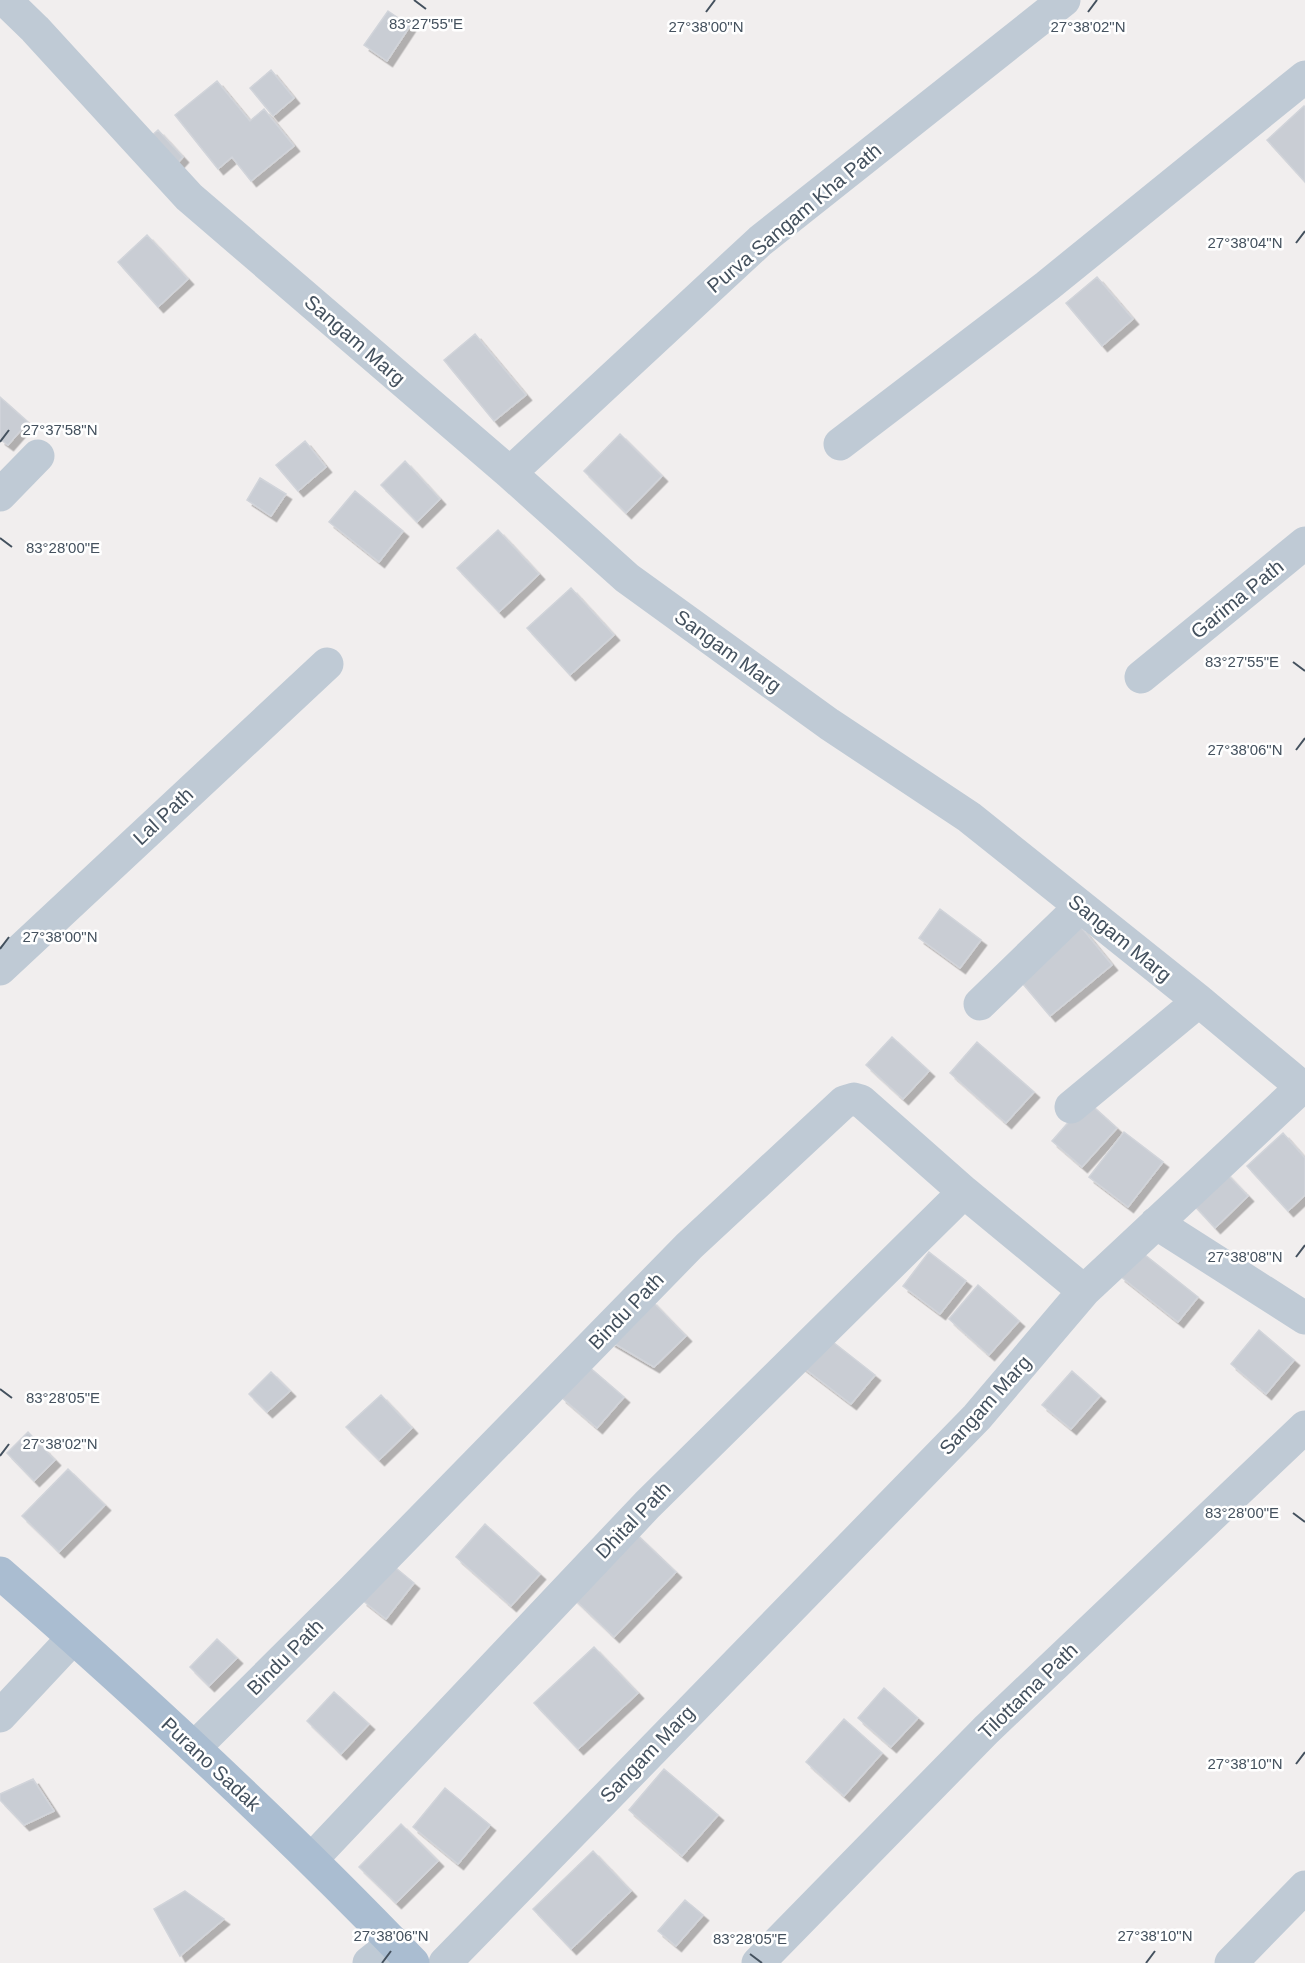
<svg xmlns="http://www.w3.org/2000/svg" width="1305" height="1963" font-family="Helvetica,sans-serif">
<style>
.building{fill:#c9cdd4;stroke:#d1d4da;stroke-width:1.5;filter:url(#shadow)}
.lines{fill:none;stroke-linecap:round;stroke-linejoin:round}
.minor{stroke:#bfcad5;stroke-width:33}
.major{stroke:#aabdd1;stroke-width:33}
.ticks{fill:none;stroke:#44515e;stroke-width:2}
.labels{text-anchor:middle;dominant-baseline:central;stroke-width:5;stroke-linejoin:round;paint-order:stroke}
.street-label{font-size:20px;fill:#44515e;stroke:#fff}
.ticks-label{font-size:15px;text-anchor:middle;fill:#44515e;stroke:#fff;stroke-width:5;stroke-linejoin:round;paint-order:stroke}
</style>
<defs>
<filter id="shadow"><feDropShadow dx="5.5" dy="5.5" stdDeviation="0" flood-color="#0004"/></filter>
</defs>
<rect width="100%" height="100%" fill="#f1eeee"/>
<path class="building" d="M 388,11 L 410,26 L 387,61 L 364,45 Z
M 271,70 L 294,98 L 273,116 L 250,88 Z
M 217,81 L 250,121 L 264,109 L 294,146 L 251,181 L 232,157 L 218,169 L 175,115 Z
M 1304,106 L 1305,108 L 1305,182 L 1267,140 Z
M 158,130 L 183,157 L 174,167 L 148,139 Z
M 147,235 L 188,279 L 158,307 L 118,262 Z
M 1097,277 L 1133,319 L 1102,346 L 1066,303 Z
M 475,334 L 526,395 L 494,421 L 444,360 Z
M 0,397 L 28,422 L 8,445 L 0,439 Z
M 620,434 L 662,476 L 626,513 L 584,471 Z
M 305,441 L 326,467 L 298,491 L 276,465 Z
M 405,461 L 440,499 L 417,522 L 381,485 Z
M 260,478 L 286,494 L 271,516 L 247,500 Z
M 355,491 L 403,531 L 379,562 L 329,522 Z
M 498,530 L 539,574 L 499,612 L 457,568 Z
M 571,588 L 614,635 L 570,675 L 527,628 Z
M 940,909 L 981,940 L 960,968 L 919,938 Z
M 1081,927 L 1112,965 L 1050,1016 L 1018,978 Z
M 892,1037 L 929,1071 L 903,1099 L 866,1065 Z
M 977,1042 L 1034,1092 L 1006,1123 L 950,1073 Z
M 1087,1101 L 1117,1128 L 1082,1167 L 1052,1141 Z
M 1124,1132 L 1163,1162 L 1128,1207 L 1089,1177 Z
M 1283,1133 L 1305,1158 L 1305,1195 L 1288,1211 L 1247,1166 Z
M 1225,1172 L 1248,1196 L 1215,1228 L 1192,1203 Z
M 1140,1251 L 1198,1297 L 1178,1322 L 1120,1276 Z
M 929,1252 L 966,1281 L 940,1314 L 903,1286 Z
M 978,1285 L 1019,1321 L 989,1355 L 949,1319 Z
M 651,1300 L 686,1336 L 654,1367 L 610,1341 Z
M 1259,1330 L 1294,1360 L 1266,1394 L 1231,1364 Z
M 824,1335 L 875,1375 L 851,1404 L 800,1365 Z
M 588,1366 L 624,1397 L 597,1428 L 561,1397 Z
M 1072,1371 L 1100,1396 L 1071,1429 L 1042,1405 Z
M 271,1372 L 290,1391 L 267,1412 L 249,1394 Z
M 381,1395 L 412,1428 L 379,1460 L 346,1427 Z
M 28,1432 L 55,1460 L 34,1481 L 7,1453 Z
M 68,1469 L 105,1505 L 59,1552 L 22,1516 Z
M 485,1524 L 540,1574 L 511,1606 L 456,1557 Z
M 632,1530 L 676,1572 L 614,1637 L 570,1595 Z
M 391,1564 L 414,1583 L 386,1619 L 362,1600 Z
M 217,1639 L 237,1658 L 209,1686 L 190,1667 Z
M 594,1647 L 638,1693 L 578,1749 L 534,1703 Z
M 884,1688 L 918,1718 L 891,1747 L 858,1718 Z
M 334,1692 L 369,1724 L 341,1754 L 307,1721 Z
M 844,1719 L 882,1753 L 844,1796 L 806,1762 Z
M 664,1769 L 718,1815 L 682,1856 L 629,1810 Z
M 33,1779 L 54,1811 L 24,1825 L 0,1800 L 0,1794 Z
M 445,1788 L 490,1825 L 458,1864 L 413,1827 Z
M 401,1824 L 438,1861 L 396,1903 L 359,1867 Z
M 593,1851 L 631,1891 L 571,1949 L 533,1909 Z
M 185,1891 L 224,1919 L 180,1956 L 154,1909 Z
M 685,1900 L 703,1915 L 676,1946 L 658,1931 Z"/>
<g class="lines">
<path class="minor" d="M 5,0 L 35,29 L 189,197 L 510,473 L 627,578 L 829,724 L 969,817 L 1199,1001 L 1302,1087 L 1084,1291 L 977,1417 L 445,1963
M 840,444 L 1047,286 L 1305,77
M 510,473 L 760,241 L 1064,0
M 0,495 L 38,456
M 1141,677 L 1305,543
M 0,969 L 327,664
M 980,1004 L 1080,907
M 1071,1107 L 1199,1001
M 1156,1223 L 1305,1318
M 0,1716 L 73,1638
M 195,1747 L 351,1592 L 689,1246 L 844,1102 L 854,1099 L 861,1101 L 964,1192 L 1084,1291
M 312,1859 L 647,1505 L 964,1192
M 369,1963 L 394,1943
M 758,1963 L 986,1730 L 1305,1427
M 1231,1963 L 1305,1887"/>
<path class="major" d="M 0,1573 C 143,1698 282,1826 413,1963"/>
</g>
<path class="ticks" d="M 414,0 L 426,9M 706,12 L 715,0M 1088,12 L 1097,0M 1296,243 L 1305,231M 0,442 L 9,430M 0,538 L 12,547M 1293,662 L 1305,671M 1296,750 L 1305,738M 0,949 L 9,937M 1296,1257 L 1305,1245M 0,1389 L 12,1398M 0,1456 L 9,1444M 1293,1513 L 1305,1522M 1296,1764 L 1305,1752M 750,1954 L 762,1963M 382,1963 L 391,1951M 1146,1963 L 1155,1951"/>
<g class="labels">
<g class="street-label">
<text transform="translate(794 218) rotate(-40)">Purva Sangam Kha Path</text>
<text transform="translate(355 340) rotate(41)">Sangam Marg</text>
<text transform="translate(1237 599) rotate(-39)">Garima Path</text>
<text transform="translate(728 651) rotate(36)">Sangam Marg</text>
<text transform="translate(163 816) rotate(-43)">Lal Path</text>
<text transform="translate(1120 938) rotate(39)">Sangam Marg</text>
<text transform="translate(626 1311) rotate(-46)">Bindu Path</text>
<text transform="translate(985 1405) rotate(-48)">Sangam Marg</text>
<text transform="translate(633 1520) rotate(-46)">Dhital Path</text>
<text transform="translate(285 1657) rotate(-45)">Bindu Path</text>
<text transform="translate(1028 1691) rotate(-44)">Tilottama Path</text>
<text transform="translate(647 1754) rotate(-46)">Sangam Marg</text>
<text transform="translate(211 1764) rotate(43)">Purano Sadak</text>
</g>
</g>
<g class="ticks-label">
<text x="426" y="29">83°27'55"E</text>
<text x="706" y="32">27°38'00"N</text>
<text x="1088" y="32">27°38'02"N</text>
<text x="1245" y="248">27°38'04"N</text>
<text x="60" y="435">27°37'58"N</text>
<text x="63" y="553">83°28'00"E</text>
<text x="1242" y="667">83°27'55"E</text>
<text x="1245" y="755">27°38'06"N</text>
<text x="60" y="942">27°38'00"N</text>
<text x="1245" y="1262">27°38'08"N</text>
<text x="63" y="1403">83°28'05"E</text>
<text x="60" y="1449">27°38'02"N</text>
<text x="1242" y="1518">83°28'00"E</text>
<text x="1245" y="1769">27°38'10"N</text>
<text x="391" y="1941">27°38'06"N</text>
<text x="1155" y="1941">27°38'10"N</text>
<text x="750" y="1944">83°28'05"E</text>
</g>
</svg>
